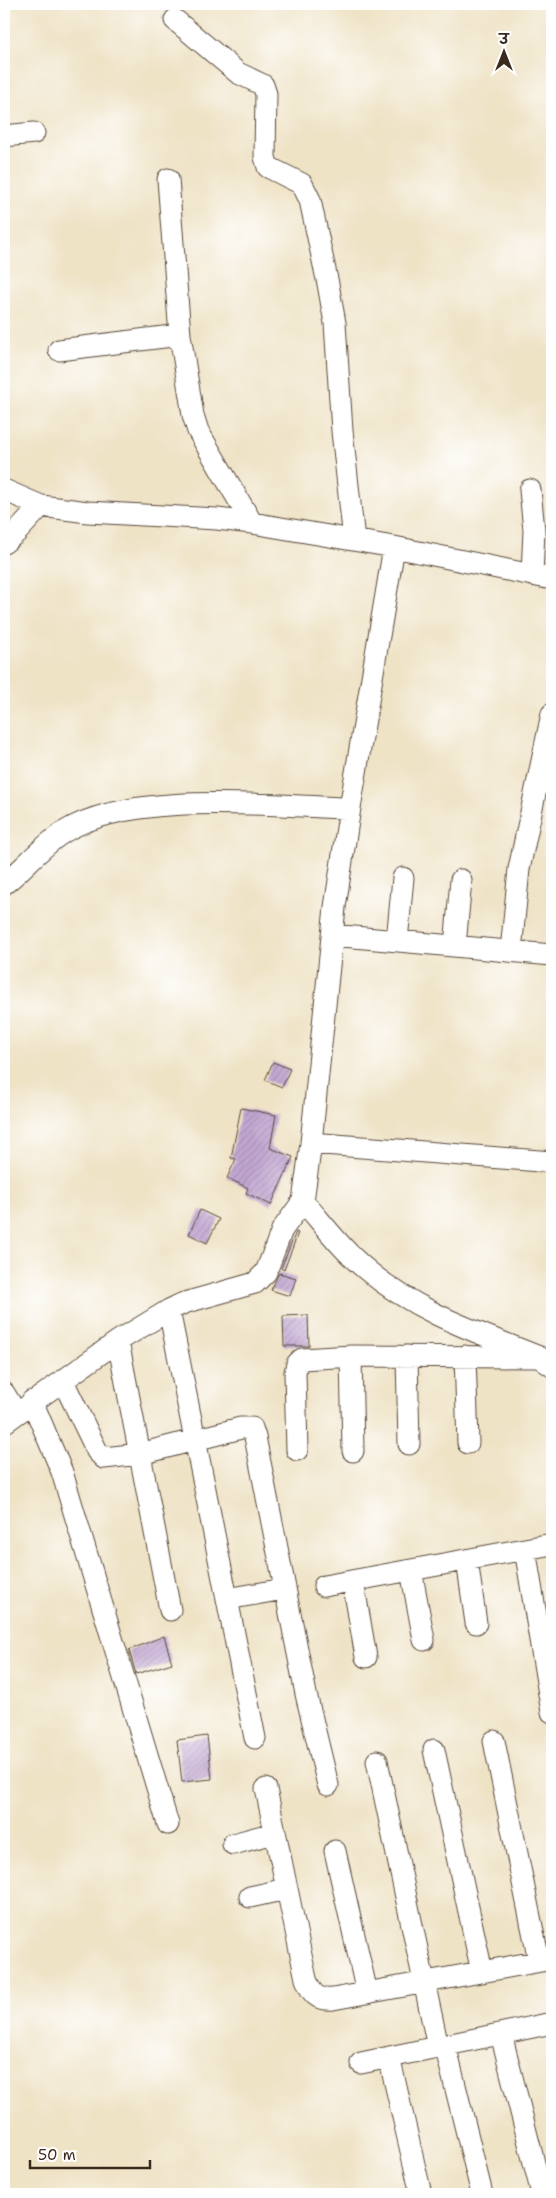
<svg xmlns="http://www.w3.org/2000/svg" width="556" height="2198" font-family="'Shantell Sans','Playpen Sans Deva',sans-serif">
<style>
.building{fill:url(#building-hatch)}
.lines{fill:none;stroke-linecap:round;stroke-linejoin:round}
.minor-casing{stroke:#564637;stroke-width:23}
.minor{stroke:#fff;stroke-width:21}
</style>
<defs>
<pattern id="building-hatch" width="6" height="6" patternUnits="userSpaceOnUse" patternTransform="scale(1.25)"><rect width="6" height="6" fill="#c2a8d3"/><path d="M-1 1l2-2M0 6l6-6M5 7l2-2" fill="none" stroke="#9f89ab"/></pattern>
</defs>
<rect width="100%" height="100%" fill="#fff"/>
<filter id="ink" filterUnits="userSpaceOnUse"><feTurbulence type="fractalNoise" baseFrequency=".02" numOctaves="2"/><feDisplacementMap in="SourceGraphic" scale="10" xChannelSelector="R" yChannelSelector="G"/><feConvolveMatrix kernelMatrix="1 2 1 2 8 2 1 2 1" color-interpolation-filters="sRGB"/></filter>
<filter id="wash" filterUnits="userSpaceOnUse"><feTurbulence type="fractalNoise" baseFrequency=".0096" numOctaves="4" result="noise"/><feDisplacementMap in="SourceGraphic" scale="20" xChannelSelector="R" yChannelSelector="G"/><feGaussianBlur stdDeviation="1.12" result="paint"/><feColorMatrix in="noise" values="0 0 0 0 0 0 0 0 0 0 0 0 0 0 0 0 0 1.4 0 .05"/><feComposite in="paint" operator="in"/></filter>
<g filter="url(#wash)">
<rect width="100%" height="100%" fill="#efe3c6"/>
<g id="blocks">
<path class="building" d="M 273,1062 L 290,1069 L 282,1087 L 265,1080 Z
M 241,1108 L 276,1115 L 270,1148 L 293,1157 L 271,1205 L 246,1193 L 248,1188 L 227,1178 L 236,1159 L 231,1158 Z
M 200,1210 L 219,1219 L 207,1243 L 189,1234 Z
M 296,1232 L 298,1233 L 284,1270 L 281,1268 Z
M 279,1273 L 296,1278 L 290,1296 L 271,1290 Z
M 308,1315 L 309,1346 L 284,1346 L 283,1316 Z
M 164,1636 L 172,1663 L 136,1674 L 129,1650 Z
M 207,1736 L 212,1779 L 182,1782 L 177,1740 Z"/>
</g>
</g>
<g filter="url(#ink)">
<use href="#blocks" fill-opacity="0" stroke="#564637" stroke-width="1"/>
<g class="lines">
<defs>
<path id="minor" d="M 175,20 L 238,73 L 263,85 L 266,94 L 265,157 L 268,167 L 302,184 L 310,200 L 328,284 L 335,323 L 342,431 L 354,540
M 4,136 L 34,133
M 168,179 L 180,335 L 193,415 L 198,431 L 252,523
M 59,350 L 180,335
M 4,490 L 41,506 L 88,512 L 217,519 L 252,523 L 394,547 L 552,579
M 530,490 L 534,530 L 532,575
M 4,543 L 16,533 L 41,506
M 4,884 C 25,868 41,846 64,832 C 131,790 272,806 350,808
M 332,935 L 552,955
M 397,941 L 403,878
M 455,946 L 461,880
M 511,951 L 519,869 L 552,714
M 311,1143 L 552,1162
M 303,1201 C 324,1225 343,1251 368,1271 C 418,1313 480,1333 539,1357 L 552,1366
M 169,1310 L 255,1738
M 118,1341 L 170,1610
M 351,1356 L 353,1451
M 407,1356 L 409,1444
M 465,1356 L 468,1443
M 63,1381 L 97,1451 L 104,1458 L 140,1454 L 241,1428 L 252,1428 L 255,1437 L 306,1694 L 328,1785
M 4,1393 L 16,1413
M 32,1401 L 62,1472 L 168,1824
M 4,1423 L 118,1341 L 169,1310 L 184,1303 L 255,1283 L 266,1272 L 282,1230 L 303,1201 L 311,1143 L 335,907 L 350,808 L 394,547
M 297,1450 L 295,1372 L 297,1364 L 302,1359 L 351,1356 L 539,1357
M 525,1549 L 552,1712
M 467,1560 L 476,1623
M 411,1570 L 424,1640
M 353,1581 L 366,1657
M 324,1586 L 552,1544
M 227,1599 L 284,1589
M 494,1741 L 539,1961
M 434,1750 L 482,1972
M 377,1761 L 438,2047
M 266,1789 L 306,1979 C 311,1993 317,2001 333,1999 L 552,1959
M 233,1844 L 274,1833
M 335,1851 L 367,1993
M 250,1897 L 286,1889
M 501,2034 L 542,2194
M 445,2045 L 482,2194
M 389,2057 L 421,2194
M 361,2063 L 552,2023"/>
</defs>
<use href="#minor" class="minor-casing"/>
<use href="#minor" class="minor"/>
</g>
</g>
<rect width="556" height="2198" fill="none" stroke="#fff" stroke-width="20"/>
<g transform="translate(504 52)" stroke="#ffffff" stroke-width="4" paint-order="stroke">
<path d="M0-4L9 19L0 12L-9 19Z" fill="#3b2a1e"/>
<text y="-8" font-size="14" font-weight="bold" text-anchor="middle" fill="#3b2a1e">उ</text>
</g>
<path d="M30 2160v8h120v-8" fill="none" stroke="#3b2a1e" stroke-width="2.5"/>
<text x="38" y="2160" font-size="15" fill="#3b2a1e" stroke="#ffffff" stroke-width="4" paint-order="stroke">50 m</text>
</svg>
